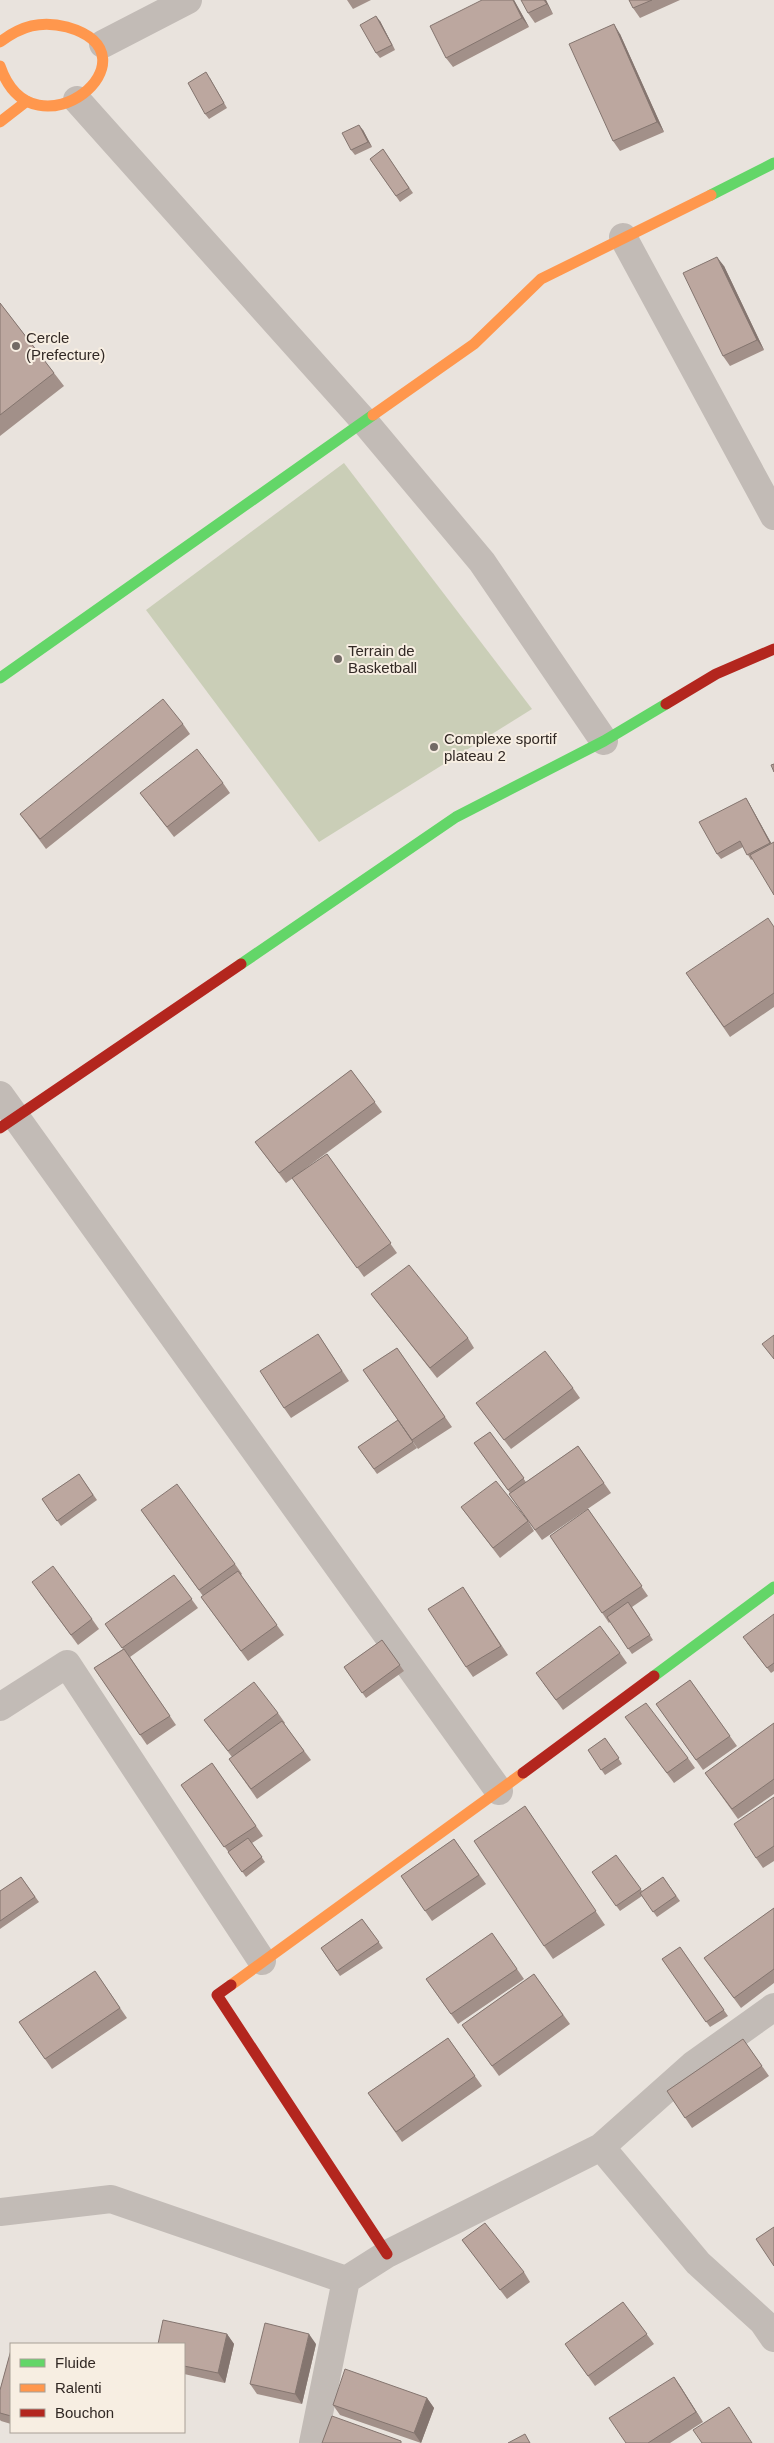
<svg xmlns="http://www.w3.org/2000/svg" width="774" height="2443" font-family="Arial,sans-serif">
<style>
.pitch{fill:#caceb7}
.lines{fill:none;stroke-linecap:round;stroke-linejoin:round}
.street{stroke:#c2bbb6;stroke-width:28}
.fast{stroke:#63d668;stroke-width:11}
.slow{stroke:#ff974d;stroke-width:11}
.jam{stroke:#b3261e;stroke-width:11}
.wall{fill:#a29089}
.shaded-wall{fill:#84756f}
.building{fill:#bca79f;stroke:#84756f}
.poi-dot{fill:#726a65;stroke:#f7eee2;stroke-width:2}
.labels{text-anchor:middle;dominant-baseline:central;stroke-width:4;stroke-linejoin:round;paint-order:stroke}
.poi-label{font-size:15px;fill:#322925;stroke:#f7eee2;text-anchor:start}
</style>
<rect width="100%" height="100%" fill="#e9e3dd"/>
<path class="pitch" d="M 344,463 L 532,709 L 319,842 L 146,610 Z"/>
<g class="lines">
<path class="street" d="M 103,44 L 188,0
M 77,100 L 364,421 L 482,562 L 604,741
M 623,237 L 774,516
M 0,1095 L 499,1791
M 0,1707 L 67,1664 L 262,1961
M 601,2147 L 698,2263 L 763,2322 L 774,2338
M 0,2212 L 111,2199 L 346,2280
M 313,2443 L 346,2280 L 387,2254 L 601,2147 L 693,2065 L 774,2007"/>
<path class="fast" d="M 711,195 L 774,163
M 0,678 L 373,415
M 241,964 L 456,817 L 604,741 L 666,704
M 654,1676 L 774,1587"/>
<path class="slow" d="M 0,42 C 21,26 41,20 67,27 C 165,55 34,164 0,66
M 0,122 L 27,101
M 373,415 L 474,344 L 541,279 L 711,195
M 231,1985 L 523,1773"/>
<path class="jam" d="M 666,704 L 716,674 L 774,649
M 0,1128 L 241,964
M 523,1773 L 654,1676
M 231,1985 L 217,1995 L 387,2254"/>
</g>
<path class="wall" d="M 347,0 L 371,0 L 353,9 Z
M 482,0 L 514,0 L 529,27 L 453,67 L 446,58 Z
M 546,0 L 553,14 L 535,23 L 528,13 Z
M 629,0 L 680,0 L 640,18 L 633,8 Z
M 380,21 L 395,50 L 380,58 L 376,53 Z
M 620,34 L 664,132 L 620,151 L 613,141 Z
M 210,78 L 227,108 L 209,119 L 205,114 Z
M 363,130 L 372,147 L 355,155 L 351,150 Z
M 383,149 L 413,193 L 400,202 L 370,159 Z
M 724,266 L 764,350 L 730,366 L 723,356 Z
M 0,303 L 54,373 L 64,386 L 0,436 Z
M 183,724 L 190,734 L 46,849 L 20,814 Z
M 223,783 L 230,793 L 174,837 L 140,793 Z
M 746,798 L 749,803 L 771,843 L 751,860 L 743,847 L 721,859 L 717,854 Z
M 774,927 L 774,1007 L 730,1037 L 686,973 Z
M 351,1070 L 382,1112 L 302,1171 L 327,1154 L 397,1253 L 364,1277 L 293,1178 L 286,1183 L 255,1142 Z
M 371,1294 L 468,1338 L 474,1348 L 437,1378 Z
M 318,1334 L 349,1381 L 291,1418 L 284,1408 Z
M 397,1348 L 452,1427 L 418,1449 L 363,1370 Z
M 573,1388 L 580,1398 L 511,1449 L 476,1403 Z
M 398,1420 L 417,1448 L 377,1474 L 358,1447 Z
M 490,1432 L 526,1482 L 578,1446 L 611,1493 L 542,1540 L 509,1494 L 510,1493 L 474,1443 Z
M 79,1474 L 97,1500 L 61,1526 L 42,1499 Z
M 461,1507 L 528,1521 L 534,1531 L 500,1558 Z
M 588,1509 L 648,1596 L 632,1607 L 653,1640 L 632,1654 L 610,1622 L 609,1623 L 550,1536 Z
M 141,1510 L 235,1564 L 242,1574 L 241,1575 L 284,1635 L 248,1661 L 201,1597 L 203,1596 Z
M 174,1575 L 198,1608 L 130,1657 L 176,1725 L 147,1745 L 94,1668 L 123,1649 L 105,1624 Z
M 463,1587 L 508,1655 L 473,1677 L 466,1667 Z
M 39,1592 L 92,1619 L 99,1629 L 78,1645 Z
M 774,1614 L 774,1671 L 771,1673 L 747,1643 Z
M 382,1640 L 404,1671 L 366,1698 L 344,1667 Z
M 620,1653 L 627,1663 L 563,1710 L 543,1683 Z
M 690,1680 L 737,1746 L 703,1770 L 656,1704 Z
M 278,1713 L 285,1723 L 284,1724 L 311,1760 L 257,1799 L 229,1759 L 232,1757 L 204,1720 Z
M 625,1717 L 688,1758 L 695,1768 L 674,1783 Z
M 774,1723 L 774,1794 L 738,1819 L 705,1773 Z
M 605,1738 L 622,1764 L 605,1775 L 588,1750 Z
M 212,1763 L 263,1836 L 252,1843 L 265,1862 L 246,1877 L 181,1785 Z
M 774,1797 L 774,1861 L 763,1868 L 756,1858 Z
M 525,1806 L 605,1925 L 553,1959 L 544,1946 Z
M 454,1839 L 486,1884 L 432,1921 L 401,1876 Z
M 616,1855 L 642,1891 L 663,1877 L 680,1901 L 657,1917 L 642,1896 L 620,1911 L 592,1872 Z
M 21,1877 L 39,1902 L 0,1929 L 0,1891 Z
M 774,1908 L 774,1983 L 741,2008 L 704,1958 Z
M 362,1919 L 383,1948 L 340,1976 L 321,1948 Z
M 492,1933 L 524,1979 L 458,2024 L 426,1979 Z
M 680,1947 L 728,2016 L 710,2027 L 662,1959 Z
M 95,1971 L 127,2018 L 52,2069 L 19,2022 Z
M 534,1974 L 570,2024 L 499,2076 L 462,2025 Z
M 448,2038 L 482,2086 L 402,2142 L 368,2093 Z
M 743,2039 L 769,2076 L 692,2128 L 667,2091 Z
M 462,2240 L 524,2272 L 530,2282 L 507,2299 Z
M 623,2302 L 654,2344 L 595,2386 L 565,2344 Z
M 227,2334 L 234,2344 L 225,2383 L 184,2374 L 184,2344 Z
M 316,2344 L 302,2404 L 257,2394 L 250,2384 Z
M 11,2350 L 11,2424 L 1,2421 L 0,2420 L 0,2390 Z
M 674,2377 L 703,2422 L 670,2443 L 626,2443 Z
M 427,2398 L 434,2408 L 421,2443 L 340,2415 L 333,2405 Z"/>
<path class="shaded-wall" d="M 513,0 L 514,0 L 529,27 L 522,18 Z
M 544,0 L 546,0 L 553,14 L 547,4 Z
M 376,16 L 380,21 L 395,50 L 392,45 Z
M 614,24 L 620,34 L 664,132 L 657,122 Z
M 359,125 L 363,130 L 372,147 L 368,142 Z
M 717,257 L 724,266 L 764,350 L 757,340 Z
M 746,798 L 749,803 L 774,848 L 770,843 Z
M 227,2334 L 234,2344 L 225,2383 L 218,2373 Z
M 309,2334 L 316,2344 L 302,2404 L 295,2394 Z
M 674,2377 L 681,2387 L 703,2422 L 696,2412 Z
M 427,2398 L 434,2408 L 421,2443 L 414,2433 Z"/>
<path class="building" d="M 482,0 L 513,0 L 522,18 L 446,58 L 430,26 Z
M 521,0 L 544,0 L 547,4 L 528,13 Z
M 629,0 L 652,0 L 633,8 Z
M 376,16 L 392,45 L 376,53 L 360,25 Z
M 614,24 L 657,122 L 613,141 L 569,44 Z
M 206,72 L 224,103 L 205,114 L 188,83 Z
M 359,125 L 368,142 L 351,150 L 342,133 Z
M 383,149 L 409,188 L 396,196 L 370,159 Z
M 717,257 L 757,340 L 723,356 L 683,273 Z
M 0,303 L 54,373 L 0,415 Z
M 163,699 L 183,724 L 40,839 L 20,814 Z
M 197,749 L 223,783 L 167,827 L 140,793 Z
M 774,764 L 774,772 L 771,765 Z
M 746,798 L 770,843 L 747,855 L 740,841 L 717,854 L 699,822 Z
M 774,842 L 774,895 L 750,855 Z
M 768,918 L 774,927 L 774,993 L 724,1027 L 686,973 Z
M 351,1070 L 375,1102 L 279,1173 L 255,1142 Z
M 327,1154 L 391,1243 L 357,1268 L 292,1178 Z
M 409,1265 L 468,1338 L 430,1368 L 371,1294 Z
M 318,1334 L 342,1371 L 284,1408 L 260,1371 Z
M 774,1335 L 774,1359 L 762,1344 Z
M 397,1348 L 445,1417 L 412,1440 L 363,1370 Z
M 545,1351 L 573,1388 L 504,1440 L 476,1403 Z
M 398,1420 L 413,1442 L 374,1469 L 358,1447 Z
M 490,1432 L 524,1478 L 508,1490 L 474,1443 Z
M 578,1446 L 604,1483 L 535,1530 L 509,1494 Z
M 79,1474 L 93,1495 L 57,1521 L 42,1499 Z
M 496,1481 L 528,1521 L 493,1548 L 461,1507 Z
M 177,1484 L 235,1564 L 199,1590 L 141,1510 Z
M 588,1509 L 642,1586 L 602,1613 L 550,1536 Z
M 53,1566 L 92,1619 L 71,1635 L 32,1582 Z
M 238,1571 L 277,1625 L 241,1651 L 201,1597 Z
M 174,1575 L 192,1599 L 122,1648 L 105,1624 Z
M 463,1587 L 501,1646 L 466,1667 L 428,1609 Z
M 628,1602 L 650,1635 L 628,1649 L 607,1617 Z
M 774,1614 L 774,1663 L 767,1668 L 743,1637 Z
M 600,1626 L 620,1653 L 556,1700 L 536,1673 Z
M 382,1640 L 400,1665 L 362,1693 L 344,1667 Z
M 124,1649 L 170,1716 L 140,1735 L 94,1668 Z
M 690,1680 L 730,1736 L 696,1760 L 656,1704 Z
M 254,1682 L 278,1713 L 228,1751 L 204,1720 Z
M 646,1703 L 688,1758 L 667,1773 L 625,1717 Z
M 282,1721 L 304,1751 L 251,1789 L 229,1759 Z
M 774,1723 L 774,1779 L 732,1809 L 705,1773 Z
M 605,1738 L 619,1758 L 601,1770 L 588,1750 Z
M 212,1763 L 256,1826 L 224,1847 L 181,1785 Z
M 774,1797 L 774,1846 L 756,1858 L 734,1824 Z
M 525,1806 L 596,1911 L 544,1946 L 474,1841 Z
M 248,1838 L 262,1857 L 242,1872 L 228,1852 Z
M 454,1839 L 479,1875 L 425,1911 L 401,1876 Z
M 616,1855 L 641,1889 L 616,1906 L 592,1872 Z
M 21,1877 L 35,1897 L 0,1921 L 0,1891 Z
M 663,1877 L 676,1896 L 653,1912 L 640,1893 Z
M 774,1908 L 774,1969 L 734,1998 L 704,1958 Z
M 362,1919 L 379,1942 L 337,1971 L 321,1948 Z
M 492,1933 L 517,1969 L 451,2014 L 426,1979 Z
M 680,1947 L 724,2010 L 706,2022 L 662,1959 Z
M 95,1971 L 120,2008 L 45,2059 L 19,2022 Z
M 534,1974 L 563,2015 L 492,2066 L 462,2025 Z
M 448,2038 L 475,2076 L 396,2132 L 368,2093 Z
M 743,2039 L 762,2066 L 685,2118 L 667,2091 Z
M 485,2223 L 524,2272 L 500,2290 L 462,2240 Z
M 774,2227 L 774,2266 L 756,2239 Z
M 623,2302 L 647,2334 L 588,2376 L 565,2344 Z
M 163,2320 L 227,2334 L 218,2373 L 184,2366 L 184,2344 L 158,2344 Z
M 265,2323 L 309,2334 L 295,2394 L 250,2384 Z
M 11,2350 L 11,2416 L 0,2413 L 0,2390 Z
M 345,2369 L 427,2398 L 414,2433 L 333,2405 Z
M 674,2377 L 696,2412 L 648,2443 L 626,2443 L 609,2418 Z
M 729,2407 L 752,2443 L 702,2443 L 693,2430 Z
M 332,2416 L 401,2441 L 401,2443 L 322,2443 Z
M 525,2434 L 530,2443 L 508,2443 Z"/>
<g class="poi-dot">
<circle cx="16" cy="346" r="5"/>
<circle cx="338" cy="659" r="5"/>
<circle cx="434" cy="747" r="5"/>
</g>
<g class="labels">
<g class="poi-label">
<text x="26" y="337">Cercle<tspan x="26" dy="17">(Prefecture)</tspan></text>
<text x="348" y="650">Terrain de<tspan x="348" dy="17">Basketball</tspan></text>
<text x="444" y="738">Complexe sportif<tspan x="444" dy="17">plateau 2</tspan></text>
</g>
</g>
<rect x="10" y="2343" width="175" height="90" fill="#f7eee2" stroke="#a89f96"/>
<rect x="20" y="2359" width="25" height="8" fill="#63d668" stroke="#a89f96"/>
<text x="55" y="2368" font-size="15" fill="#322925">Fluide</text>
<rect x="20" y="2384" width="25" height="8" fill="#ff974d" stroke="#a89f96"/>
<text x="55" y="2393" font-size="15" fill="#322925">Ralenti</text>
<rect x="20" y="2409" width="25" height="8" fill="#b3261e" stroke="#a89f96"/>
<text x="55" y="2418" font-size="15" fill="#322925">Bouchon</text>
</svg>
